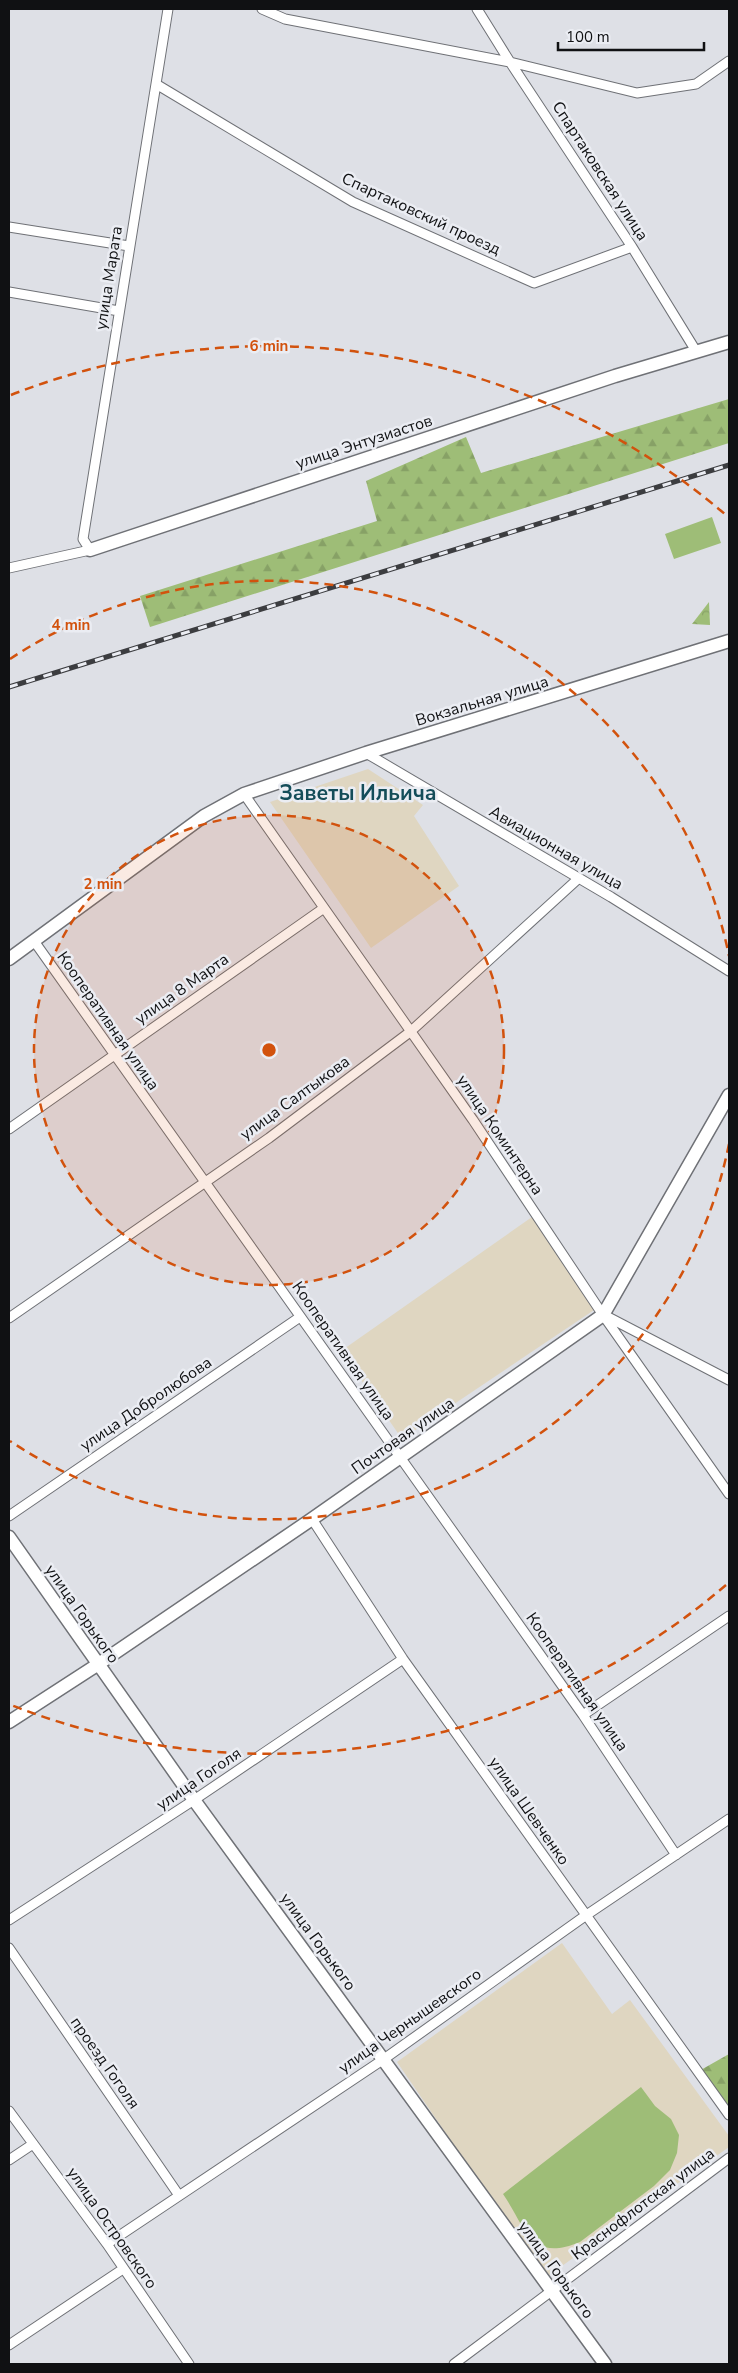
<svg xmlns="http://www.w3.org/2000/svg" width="738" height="2373" font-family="'Nunito Sans',sans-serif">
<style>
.education{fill:#dfd6c1}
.forest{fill:url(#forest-firs)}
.park{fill:url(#park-crowns)}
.pitch{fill:#9ebd77}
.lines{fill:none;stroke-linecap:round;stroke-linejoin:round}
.street-casing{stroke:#6f7176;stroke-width:11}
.secondary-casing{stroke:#6f7176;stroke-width:15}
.street{stroke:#fff;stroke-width:9}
.secondary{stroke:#fff;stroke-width:12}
.rail-casing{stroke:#3c3d40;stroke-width:5}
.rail{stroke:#ebedf3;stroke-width:3;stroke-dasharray:9;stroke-linecap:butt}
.ring{fill:none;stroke:#d2520d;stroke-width:2.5;stroke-dasharray:9 6}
.labels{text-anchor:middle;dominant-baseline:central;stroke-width:5;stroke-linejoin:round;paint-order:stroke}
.street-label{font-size:16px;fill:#101113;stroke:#ebedf3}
.district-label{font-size:21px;font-weight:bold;fill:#144d59;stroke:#ebedf3}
.centre{fill:#d2520d;stroke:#ebedf3;stroke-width:2.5}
.ring-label{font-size:15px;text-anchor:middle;font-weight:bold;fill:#d2520d;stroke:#ebedf3;stroke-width:5;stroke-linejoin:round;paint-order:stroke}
</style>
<defs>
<pattern id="forest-firs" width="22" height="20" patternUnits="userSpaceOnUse" patternTransform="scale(1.25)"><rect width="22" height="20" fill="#9ebd77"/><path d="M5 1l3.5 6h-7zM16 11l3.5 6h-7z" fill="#87a166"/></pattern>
<pattern id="park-crowns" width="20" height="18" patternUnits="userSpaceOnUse" patternTransform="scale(1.25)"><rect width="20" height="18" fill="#9ebd77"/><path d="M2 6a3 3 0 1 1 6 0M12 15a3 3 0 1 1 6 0" fill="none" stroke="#87a166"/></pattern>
</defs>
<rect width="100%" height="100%" fill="#dee0e6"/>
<path class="education" d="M 368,769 L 423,805 L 414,816 L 459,886 L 371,948 L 270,802 Z
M 532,1217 L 594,1310 L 402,1439 L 341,1351 Z
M 562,1943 L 612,2014 L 630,2000 L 729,2136 L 729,2147 L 545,2278 L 397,2062 Z"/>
<path class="forest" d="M 729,399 L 729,443 L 150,627 L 140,596 L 377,521 L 366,481 L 466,437 L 481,473 Z
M 729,2054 L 729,2110 L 699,2071 Z"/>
<path class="park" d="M 709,602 L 710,625 L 692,624 Z"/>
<path class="pitch" d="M 712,517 L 721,543 L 674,559 L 665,534 Z
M 641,2087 L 655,2106 L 671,2119 L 679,2135 L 677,2153 L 670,2170 L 654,2186 L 580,2242 C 529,2263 526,2227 503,2194 Z"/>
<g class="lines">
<defs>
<path id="street" d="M 262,9 L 285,19 L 510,62 L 637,93 L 696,84 L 729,61
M 477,9 L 510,62 L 632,247 L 696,351
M 156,84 L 353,202 L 534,283 L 632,247
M 9,227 L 129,246
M 9,292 L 119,311
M 9,568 L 90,550 L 83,539 L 168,9
M 366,753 L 611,897 L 729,971
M 244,794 L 473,1120 L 603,1315 L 729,1494
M 34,941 L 583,1715 L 676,1855
M 9,1129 L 324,908
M 606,1316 L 729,1380
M 9,1318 L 269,1138 L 410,1032 L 579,878
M 9,1516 L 300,1317
M 312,1519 L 403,1659 L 729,2115
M 583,1715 L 729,1616
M 9,1920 L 194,1800 L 403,1659
M 9,1948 L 178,2194
M 9,2111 L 107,2244 L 189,2364
M 9,2160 L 33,2144
M 107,2244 L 384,2059 L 585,1916 L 729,1819
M 9,2345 L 123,2269
M 454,2364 L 729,2158"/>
<path id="secondary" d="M 90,550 L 615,376 L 729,342
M 9,959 L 204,816 L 244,794 L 366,753 L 729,641
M 9,1537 L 194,1800 L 605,2364
M 9,1722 L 97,1665 L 312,1519 L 603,1315 L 729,1095"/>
</defs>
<use href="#street" class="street-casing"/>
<use href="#secondary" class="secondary-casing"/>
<use href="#street" class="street"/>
<use href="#secondary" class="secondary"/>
<defs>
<path id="rail" d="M 9,687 L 729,465"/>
</defs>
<use href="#rail" class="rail-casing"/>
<use href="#rail" class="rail"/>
</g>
<circle cx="269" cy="1050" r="235" fill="#d2520d" fill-opacity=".12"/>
<g class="ring">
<circle cx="269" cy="1050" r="235"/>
<path d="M729 1144A469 469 0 0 1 10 1441M10 659A469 469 0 0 1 729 956"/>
<path d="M726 1585A704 704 0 0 1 11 1705M11 395A704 704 0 0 1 726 515"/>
</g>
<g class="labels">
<g class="street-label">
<text transform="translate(600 171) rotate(57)">Спартаковская улица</text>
<text transform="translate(421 214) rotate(25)">Спартаковский проезд</text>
<text transform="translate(109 278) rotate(-81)">улица Марата</text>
<text transform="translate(364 442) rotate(-18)">улица Энтузиастов</text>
<text transform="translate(482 701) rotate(-17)">Вокзальная улица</text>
<text transform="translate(556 848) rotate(30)">Авиационная улица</text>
<text transform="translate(182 989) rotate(-35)">улица 8 Марта</text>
<text transform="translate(108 1021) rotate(55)">Кооперативная улица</text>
<text transform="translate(295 1098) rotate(-36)">улица Салтыкова</text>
<text transform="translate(500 1135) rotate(56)">улица Коминтерна</text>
<text transform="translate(343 1351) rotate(55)">Кооперативная улица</text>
<text transform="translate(146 1404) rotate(-34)">улица Добролюбова</text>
<text transform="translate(403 1436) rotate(-35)">Почтовая улица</text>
<text transform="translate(82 1614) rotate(55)">улица Горького</text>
<text transform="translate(577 1682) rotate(55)">Кооперативная улица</text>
<text transform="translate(199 1779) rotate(-34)">улица Гоголя</text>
<text transform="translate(529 1811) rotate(55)">улица Шевченко</text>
<text transform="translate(318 1942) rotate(54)">улица Горького</text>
<text transform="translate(410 2021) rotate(-35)">улица Чернышевского</text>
<text transform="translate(105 2063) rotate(55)">проезд Гоголя</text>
<text transform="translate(643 2204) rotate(-37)">Краснофлотская улица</text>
<text transform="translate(112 2228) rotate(55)">улица Островского</text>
<text transform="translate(556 2270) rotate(54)">улица Горького</text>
</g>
<g class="district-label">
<text x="358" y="793">Заветы Ильича</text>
</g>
</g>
<circle cx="269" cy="1050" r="8" class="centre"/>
<g class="ring-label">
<text x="269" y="351">6 min</text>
<text x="71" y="630">4 min</text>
<text x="103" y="889">2 min</text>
</g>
<rect width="738" height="2373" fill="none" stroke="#101113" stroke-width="20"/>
<path d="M558 42v8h146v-8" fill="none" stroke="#101113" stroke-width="2.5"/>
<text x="566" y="42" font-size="15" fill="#101113" stroke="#ebedf3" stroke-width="4" paint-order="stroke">100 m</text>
</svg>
